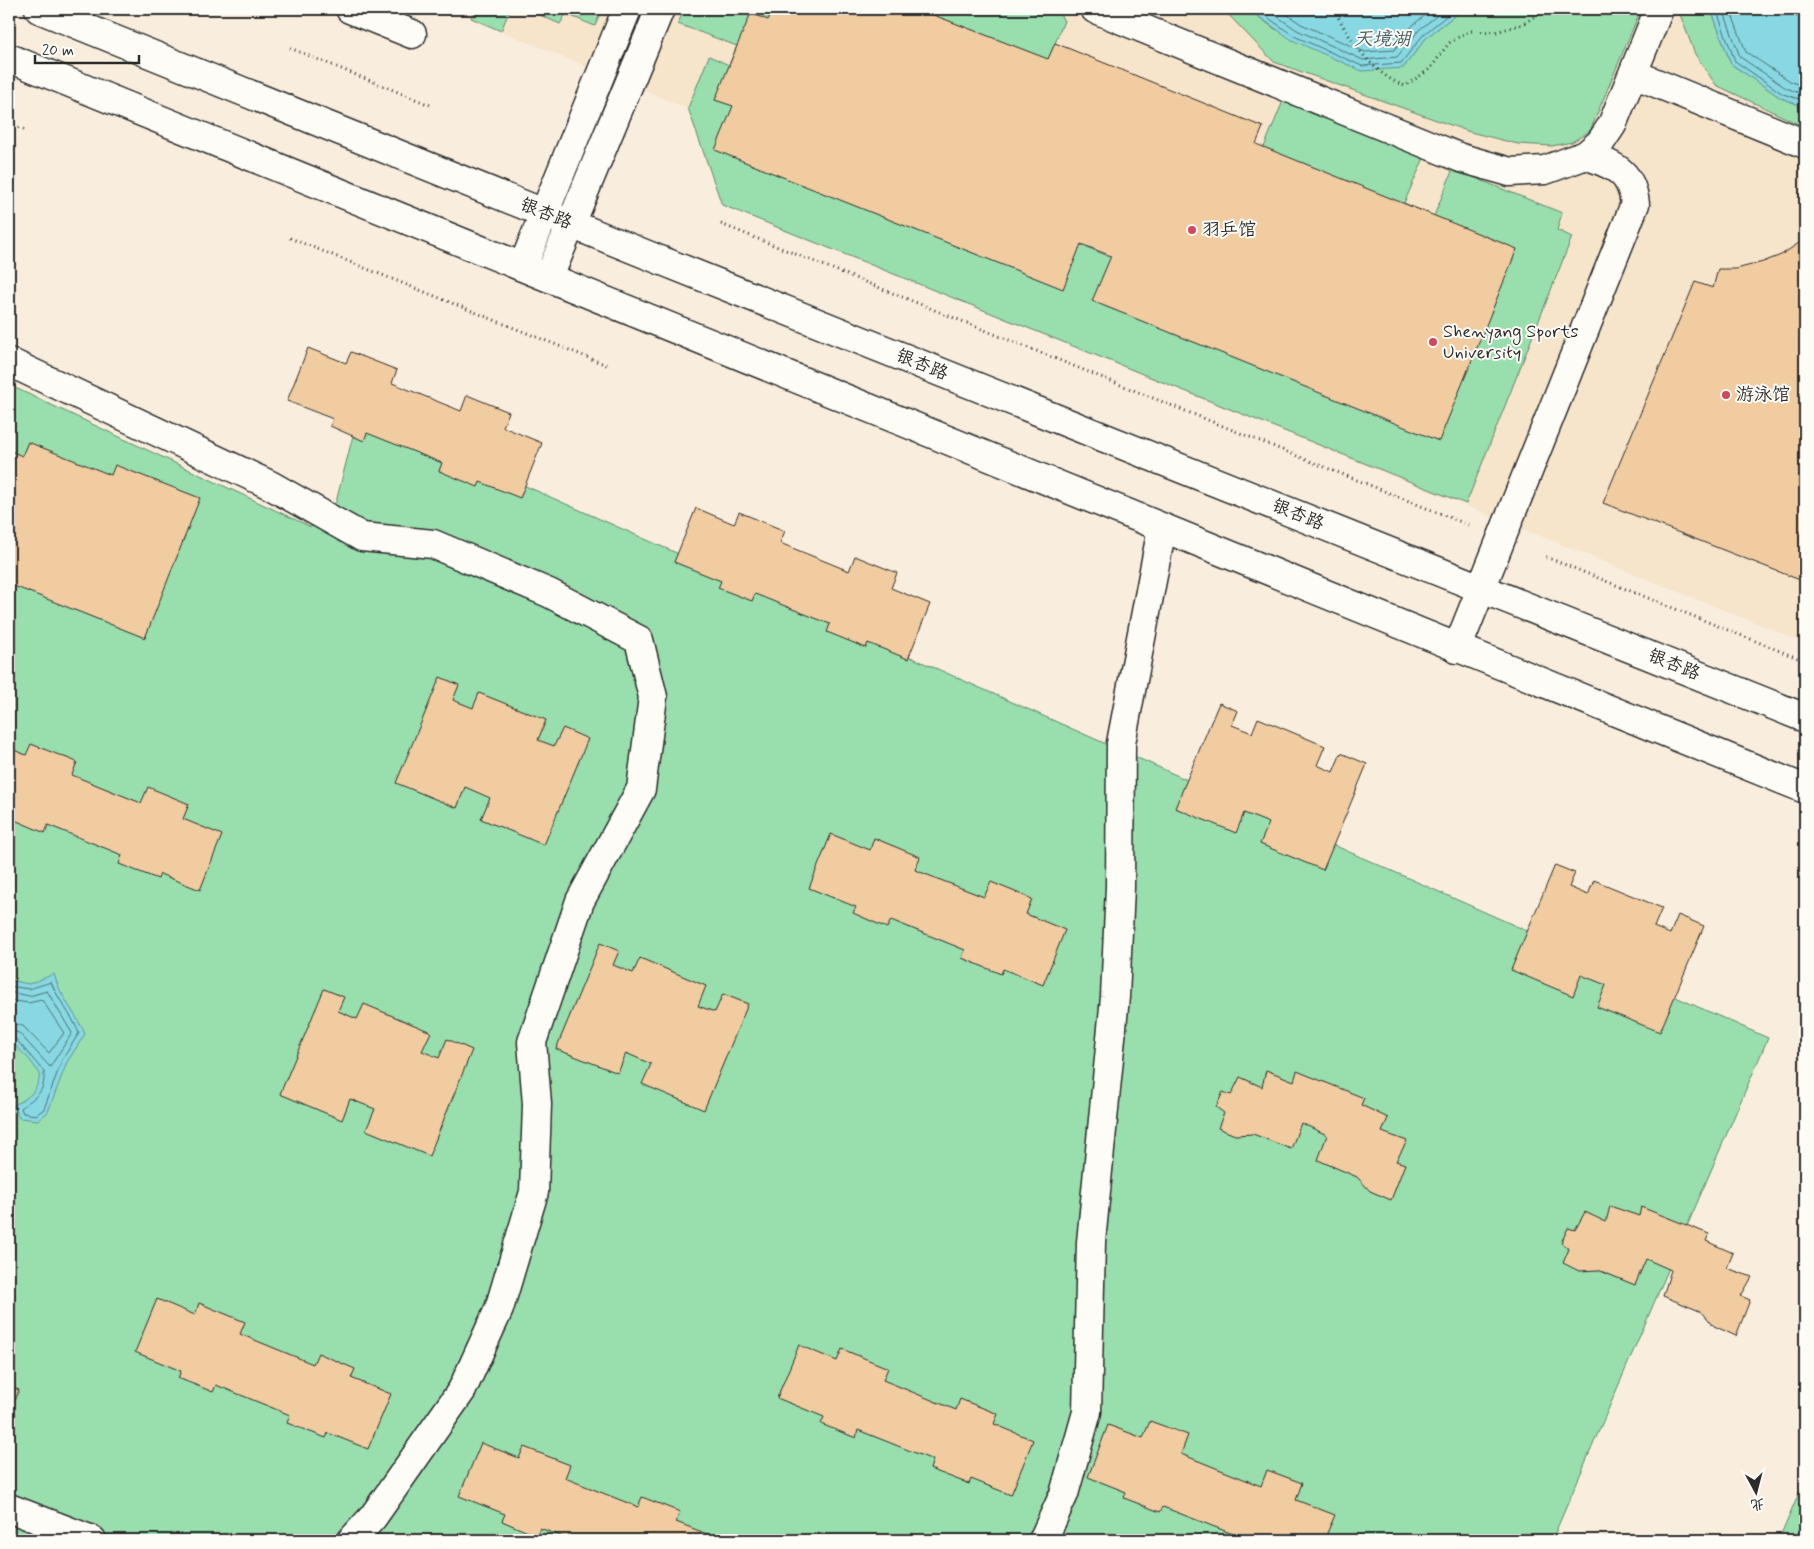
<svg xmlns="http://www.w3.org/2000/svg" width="1814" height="1549" font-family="Mynerve,'LXGW WenKai TC',sans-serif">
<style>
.built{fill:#f6e4cb}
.green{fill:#98dfad;stroke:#62856c}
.water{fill:#87d8e2;stroke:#629399}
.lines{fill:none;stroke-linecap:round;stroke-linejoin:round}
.shore{stroke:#507074;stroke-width:1}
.building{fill:#f0cca0;stroke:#2b2b2b}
.minor-casing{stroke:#2b2b2b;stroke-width:31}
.path{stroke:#2b2b2b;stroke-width:3;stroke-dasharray:1 4;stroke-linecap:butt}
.minor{stroke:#fdfcf7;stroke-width:28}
.poi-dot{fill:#d1495b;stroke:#fdfcf7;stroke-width:2}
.labels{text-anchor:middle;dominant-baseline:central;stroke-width:4;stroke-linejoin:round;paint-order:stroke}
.street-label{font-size:18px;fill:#2b2b2b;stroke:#fdfcf7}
.poi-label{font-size:18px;fill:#2b2b2b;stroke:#fdfcf7;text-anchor:start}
.water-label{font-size:19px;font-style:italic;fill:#475f62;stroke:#fdfcf7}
</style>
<rect width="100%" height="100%" fill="#f9eedd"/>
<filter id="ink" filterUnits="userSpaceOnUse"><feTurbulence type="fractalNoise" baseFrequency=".02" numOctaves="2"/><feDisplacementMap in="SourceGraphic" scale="10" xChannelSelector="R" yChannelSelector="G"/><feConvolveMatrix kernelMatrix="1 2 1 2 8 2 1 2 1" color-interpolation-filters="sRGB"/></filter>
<g filter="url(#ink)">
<path class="built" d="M 448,9 L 1805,9 L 1805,643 L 722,205 L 696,112 Z"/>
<path class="green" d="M 475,9 L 510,9 L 501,31 L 471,18 Z
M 526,9 L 602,9 L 595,26 L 566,14 L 560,24 Z
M 684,9 L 1054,9 L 1058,11 L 1064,21 L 989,207 L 1203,295 L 1283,101 L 1424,158 L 1404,203 L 1434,216 L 1453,169 L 1562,213 L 1557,230 L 1572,237 L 1466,504 L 722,205 L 688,108 L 709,56 L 729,65 L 737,46 L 678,24 Z
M 1223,9 L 1248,9 L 1275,29 L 1403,68 L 1427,37 L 1463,9 L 1641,9 L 1590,131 L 1572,142 L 1552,146 L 1518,144 L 1470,132 L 1274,62 Z
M 1678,9 L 1711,9 L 1731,64 L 1781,98 L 1805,107 L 1805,127 L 1716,85 L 1695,54 Z
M 9,385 L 311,527 L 336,502 L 359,412 L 1768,1038 L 1552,1540 L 9,1540 Z
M 1805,1479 L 1805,1540 L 1779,1540 Z"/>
<path class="water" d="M 1248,9 L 1463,9 L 1427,37 L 1403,68 L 1362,71 L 1292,40 Z
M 1711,9 L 1805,9 L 1805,107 L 1781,98 L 1731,64 Z
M 54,974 C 60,997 76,1013 85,1034 L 67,1062 L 48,1112 L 38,1120 L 19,1118 L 14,1105 C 30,1097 37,1092 40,1074 L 29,1059 L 9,1040 L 9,980 L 29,984 Z"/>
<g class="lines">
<path class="shore" d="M 1256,9 L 1294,36 L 1362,66 L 1401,63 L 1424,34 L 1455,9
M 1266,9 L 1297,30 L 1363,60 L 1397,57 L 1419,30 L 1445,9
M 1279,9 L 1301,24 L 1365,52 L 1394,50 L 1413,25 L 1433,9
M 1716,9 L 1735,61 L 1783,94 L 1805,101
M 1723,9 L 1740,57 L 1786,88 L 1805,95
M 1730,9 L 1746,52 L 1790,81 L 1805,87
M 9,986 L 29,989 L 51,982 C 58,1000 72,1015 79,1033 L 62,1060 L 44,1109 L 36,1115 L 23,1113 L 21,1108 C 35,1096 45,1095 44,1072 L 15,1038 L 9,1036
M 9,992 L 29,996 L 47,991 L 72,1033 L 50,1067 L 19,1033 L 9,1030
M 9,1000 L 28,1003 L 42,1000 L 64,1033 L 49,1053 L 23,1026 L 9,1022"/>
</g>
<path class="building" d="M 773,9 L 918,9 L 1048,59 L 1055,43 L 1263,127 L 1256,144 L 1517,249 L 1439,441 L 1092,301 L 1111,256 L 1081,244 L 1063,289 L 715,150 L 733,106 L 715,100 L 737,46 L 751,13 L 768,20 Z
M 1805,239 L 1805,582 L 1603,503 L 1695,282 L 1713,288 L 1718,269 L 1736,269 L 1763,262 L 1781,255 Z
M 308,348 L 346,363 L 351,352 L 397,370 L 392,383 L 461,411 L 467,395 L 509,412 L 503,427 L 542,443 L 520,498 L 480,482 L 478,487 L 439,471 L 442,463 L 367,433 L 364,441 L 330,426 L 333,419 L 287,401 Z
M 28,442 L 111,475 L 115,465 L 200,498 L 145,638 L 9,584 L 9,450 L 22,456 Z
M 696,508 L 734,524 L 739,512 L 785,531 L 780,543 L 849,571 L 855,556 L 897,573 L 891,588 L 930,604 L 908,659 L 868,643 L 866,648 L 827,632 L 830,624 L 755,594 L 752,601 L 718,588 L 721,581 L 674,562 Z
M 440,677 L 459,685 L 453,700 L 473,708 L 479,693 L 546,720 L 538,740 L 554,746 L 563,728 L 588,739 L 544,845 L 481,819 L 490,798 L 465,787 L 457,808 L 396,783 Z
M 1219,703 L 1238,711 L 1232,725 L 1252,733 L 1258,718 L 1325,746 L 1317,765 L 1333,772 L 1341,753 L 1367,764 L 1323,870 L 1260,844 L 1269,823 L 1244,813 L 1236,833 L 1175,808 Z
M 31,744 L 77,762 L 72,775 L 141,803 L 148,787 L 189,804 L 183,819 L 222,835 L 200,890 L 160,874 L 158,879 L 119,864 L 122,855 L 48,825 L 45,833 L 10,818 L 13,812 L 9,810 L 9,748 L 26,755 Z
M 831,834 L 870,850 L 874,838 L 920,857 L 915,870 L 984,897 L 991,882 L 1032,899 L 1026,914 L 1065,930 L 1043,985 L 1003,969 L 1001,974 L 962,958 L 965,950 L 891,920 L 887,928 L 853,913 L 856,907 L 809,888 Z
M 1555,865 L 1575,873 L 1569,887 L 1588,895 L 1594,880 L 1662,908 L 1654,927 L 1670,934 L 1678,915 L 1704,926 L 1660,1032 L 1597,1007 L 1606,985 L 1581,975 L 1573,996 L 1511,970 Z
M 600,943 L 619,951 L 613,965 L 633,973 L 640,958 L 706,986 L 698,1006 L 715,1012 L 723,994 L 748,1004 L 704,1110 L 642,1084 L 651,1064 L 626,1053 L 618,1073 L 556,1049 Z
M 324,989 L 344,997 L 338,1011 L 357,1019 L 364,1004 L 431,1032 L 422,1051 L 439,1058 L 447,1039 L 472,1050 L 429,1156 L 366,1130 L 375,1109 L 350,1099 L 342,1120 L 280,1094 Z
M 1266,1070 L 1294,1081 L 1297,1071 L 1364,1098 L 1361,1105 L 1388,1118 L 1382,1132 L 1407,1141 L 1396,1161 L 1405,1164 L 1391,1200 L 1370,1191 L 1357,1177 L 1318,1160 L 1327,1135 L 1301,1123 L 1291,1149 L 1253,1134 L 1235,1135 L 1218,1128 L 1224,1113 L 1216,1107 L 1223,1092 L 1231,1095 L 1240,1077 L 1262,1087 Z
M 1610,1206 L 1639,1216 L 1641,1207 L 1709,1234 L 1706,1241 L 1733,1253 L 1727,1268 L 1752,1277 L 1741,1296 L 1750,1300 L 1736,1336 L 1714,1326 L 1702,1312 L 1663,1296 L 1671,1270 L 1646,1259 L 1635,1285 L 1598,1270 L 1579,1271 L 1563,1263 L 1569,1249 L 1561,1243 L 1568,1228 L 1575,1230 L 1585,1212 L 1606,1222 Z
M 157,1299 L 195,1315 L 199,1303 L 245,1322 L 240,1334 L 313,1364 L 318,1353 L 355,1369 L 351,1378 L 391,1394 L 368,1449 L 328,1433 L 326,1438 L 287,1423 L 290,1415 L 216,1385 L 213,1392 L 178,1378 L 181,1371 L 135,1352 Z
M 799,1345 L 837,1361 L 842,1349 L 888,1368 L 883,1380 L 956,1410 L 960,1399 L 998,1414 L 994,1424 L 1033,1440 L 1011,1495 L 971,1479 L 969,1484 L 930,1469 L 933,1460 L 858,1430 L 856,1438 L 821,1424 L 824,1417 L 777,1398 Z
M 9,1386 L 19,1390 L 9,1416 Z
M 1150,1421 L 1188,1435 L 1181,1454 L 1261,1486 L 1267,1470 L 1302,1483 L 1296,1500 L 1335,1515 L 1324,1540 L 1231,1540 L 1233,1534 L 1163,1507 L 1160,1512 L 1124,1498 L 1126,1492 L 1088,1477 L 1108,1425 L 1143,1438 Z
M 481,1443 L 519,1458 L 524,1447 L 570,1465 L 565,1478 L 638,1507 L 642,1497 L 680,1512 L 676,1522 L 715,1537 L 714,1540 L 571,1540 L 540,1528 L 537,1536 L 502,1521 L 505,1514 L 459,1496 Z"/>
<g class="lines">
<defs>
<path id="minor" d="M 39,9 L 655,258 L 1805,718
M 350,9 L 412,34
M 1095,9 L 1461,158 L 1510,172 L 1545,170 L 1586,155 L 1600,143 L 1612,125 L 1659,9
M 9,58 L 1805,789
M 1634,74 L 1805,144
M 523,266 L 627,9
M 549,277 L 660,9
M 9,362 L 270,485 L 362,537 L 433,544 L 549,593 L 639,640 L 653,697 L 641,789 L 580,901 L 532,1042 L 537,1104 L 534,1192 L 499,1309 L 462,1390 L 373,1517 L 352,1540
M 1457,649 L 1635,204 C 1631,170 1614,166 1586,155
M 9,1508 L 92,1540
M 1043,1540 L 1064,1494 L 1087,1412 L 1091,1242 L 1115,997 L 1120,887 L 1121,743 L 1162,528"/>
</defs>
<use href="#minor" class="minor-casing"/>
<path class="path" d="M 1334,9 C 1349,39 1372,74 1405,86 L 1430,69 L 1449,43 L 1469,31 L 1496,32 L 1523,24 L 1546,9
M 290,48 L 430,105
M 9,124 L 25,130
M 721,224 L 1471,526
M 290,238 L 609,366
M 1546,557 L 1805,661"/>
<use href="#minor" class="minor"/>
</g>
</g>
<g class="poi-dot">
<circle cx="1192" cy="230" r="5"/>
<circle cx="1433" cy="342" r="5"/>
<circle cx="1726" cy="395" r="5"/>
</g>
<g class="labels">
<g class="street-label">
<text transform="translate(546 214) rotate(22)">银杏路</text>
<text transform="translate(922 365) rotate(22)">银杏路</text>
<text transform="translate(1298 515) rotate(22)">银杏路</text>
<text transform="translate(1674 665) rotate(22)">银杏路</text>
</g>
<g class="poi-label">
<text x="1202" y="230">羽乒馆</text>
<text x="1443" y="332">Shenyang Sports<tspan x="1443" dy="21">University</tspan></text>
<text x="1736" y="395">游泳馆</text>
</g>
<g class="water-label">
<text x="1382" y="39">天境湖</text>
</g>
</g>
<rect width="1814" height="1549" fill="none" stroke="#fdfcf7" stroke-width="30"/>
<rect x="15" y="15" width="1784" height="1519" fill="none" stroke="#2b2b2b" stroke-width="2" filter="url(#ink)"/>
<g transform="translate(1756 1492) rotate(173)" stroke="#fdfcf7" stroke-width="4" paint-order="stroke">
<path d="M0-4L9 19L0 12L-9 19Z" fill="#2b2b2b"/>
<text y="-8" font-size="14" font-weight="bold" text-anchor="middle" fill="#2b2b2b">北</text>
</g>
<path d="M35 55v8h104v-8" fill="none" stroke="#2b2b2b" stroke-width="2.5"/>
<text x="42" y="55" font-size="15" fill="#2b2b2b" stroke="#fdfcf7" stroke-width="4" paint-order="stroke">20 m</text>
</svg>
